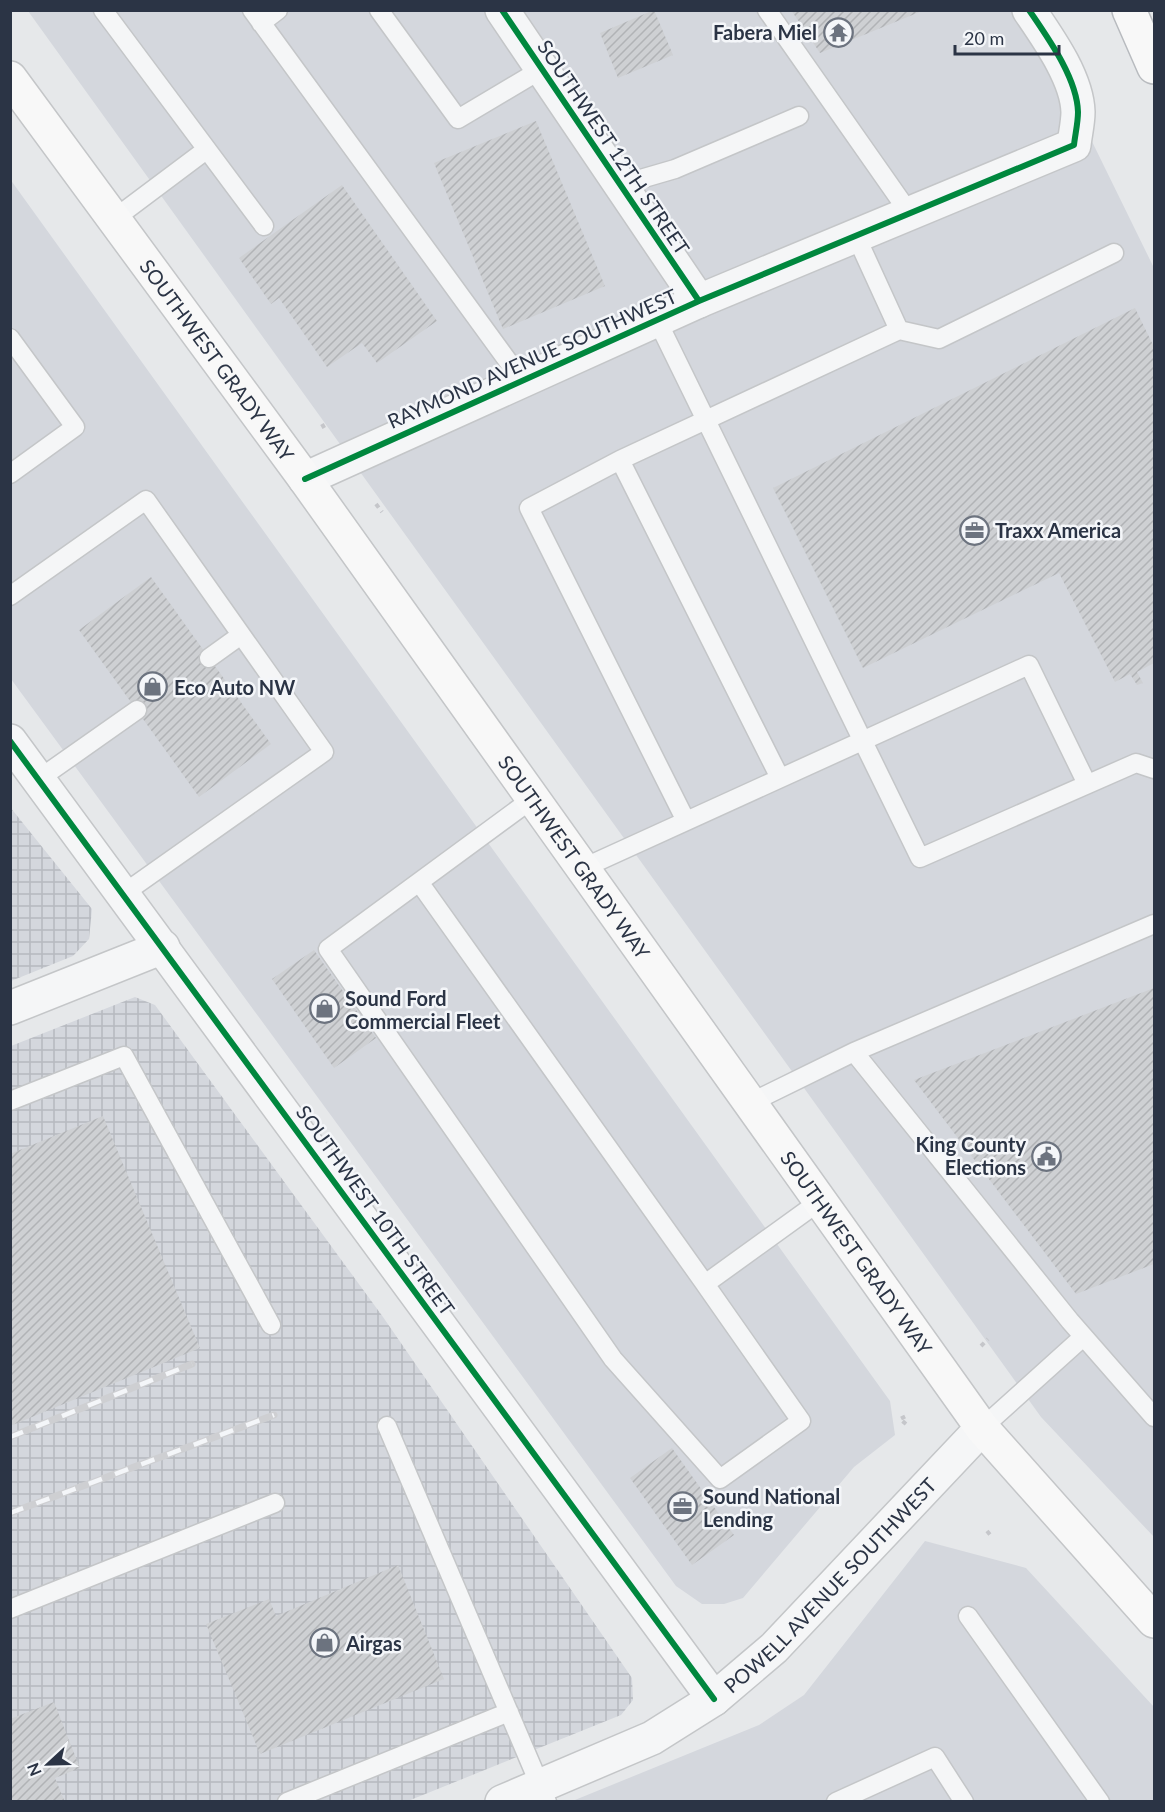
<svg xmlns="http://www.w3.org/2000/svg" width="1165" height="1812" font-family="Lato,sans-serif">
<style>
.built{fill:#d4d7dd}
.industrial{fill:url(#industrial-grid)}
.building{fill:url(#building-hatch)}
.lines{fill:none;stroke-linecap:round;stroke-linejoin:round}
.service-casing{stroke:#c4c6c8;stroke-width:21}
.minor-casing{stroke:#c4c6c8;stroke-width:36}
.secondary-casing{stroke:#c4c6c8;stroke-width:36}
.motorway-casing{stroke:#b8bbbf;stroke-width:36}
.path{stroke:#c5c6ca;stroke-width:4;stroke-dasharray:4.5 4.5;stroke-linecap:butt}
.service{stroke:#f5f6f7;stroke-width:18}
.minor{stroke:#f5f6f7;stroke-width:33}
.secondary{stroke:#f8f8f8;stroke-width:33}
.motorway{stroke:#f8f8f8;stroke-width:33}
.rail-casing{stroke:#cecfd2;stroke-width:7}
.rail{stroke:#f4f6f9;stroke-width:4.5;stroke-dasharray:14;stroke-linecap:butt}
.cycleway-casing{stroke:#f4f6f9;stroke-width:10}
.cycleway{stroke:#00873e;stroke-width:6}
.labels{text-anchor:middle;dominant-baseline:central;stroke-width:5;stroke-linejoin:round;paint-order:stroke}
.poi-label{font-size:20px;font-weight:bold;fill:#2b3445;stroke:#f4f6f9;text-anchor:start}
.street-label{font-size:20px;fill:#2b3445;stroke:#f4f6f9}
</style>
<defs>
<pattern id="industrial-grid" width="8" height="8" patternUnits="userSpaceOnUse" patternTransform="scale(1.5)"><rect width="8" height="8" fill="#d4d7dd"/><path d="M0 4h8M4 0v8" fill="none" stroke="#b6b9bf"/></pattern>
<pattern id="building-hatch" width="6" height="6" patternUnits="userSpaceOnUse" patternTransform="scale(1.5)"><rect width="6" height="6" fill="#ced0d3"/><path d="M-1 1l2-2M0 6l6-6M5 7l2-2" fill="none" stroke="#b1b3b6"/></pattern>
</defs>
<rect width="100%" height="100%" fill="#e6e8ea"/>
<path class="built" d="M 28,11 L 1028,11 L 1154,268 L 1154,1537 L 1041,1417 Z
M 10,179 L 890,1401 L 895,1435 L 854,1467 L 743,1598 L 724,1604 L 702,1604 L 676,1586 L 11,679 Z
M 925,1541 L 1026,1568 L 1154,1707 L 1154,1801 L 570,1802 L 759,1725 L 804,1695 Z"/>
<path class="industrial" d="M 10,807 L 92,909 L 89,939 L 73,956 L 11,981 Z
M 135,997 L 155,1005 L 383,1317 L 632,1678 L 633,1700 L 621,1715 L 408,1801 L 11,1802 L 11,1046 Z"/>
<path class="building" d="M 654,10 L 673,55 L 618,78 L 600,33 Z
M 791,10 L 922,10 L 922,11 L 820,53 Z
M 536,121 L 605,286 L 503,329 L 434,163 Z
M 342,185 L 437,321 L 377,363 L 362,343 L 327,367 L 279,298 L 271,304 L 239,258 Z
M 1135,308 L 1154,347 L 1154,663 L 1137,672 L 1143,683 L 1137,685 L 1130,674 L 1115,682 L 1059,573 L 863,668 L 773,488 Z
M 151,577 L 271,744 L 199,797 L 79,630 Z
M 314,950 L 376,1038 L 334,1068 L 272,979 Z
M 1154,988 L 1154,1264 L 1076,1294 L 914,1080 Z
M 103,1116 L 200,1348 L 10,1426 L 10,1154 Z
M 672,1448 L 734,1535 L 692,1565 L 630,1478 Z
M 398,1565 L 444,1679 L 260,1754 L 206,1624 L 269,1599 L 276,1616 Z
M 54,1702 L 80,1768 L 55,1778 L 65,1802 L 10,1802 L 10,1719 Z"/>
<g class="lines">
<defs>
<path id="service" d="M 103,10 L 264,226
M 252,10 L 521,379
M 379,10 L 458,119 L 542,69
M 767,10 L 910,214
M 261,23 L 278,10
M 620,185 L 675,169 L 799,116
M 114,219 L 206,150
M 856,236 L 899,330
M 657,320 L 920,858 L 1136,763 L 1154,769
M 10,338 L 75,427 L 10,474
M 620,460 L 899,330 L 939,339 L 1114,253
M 10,596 L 146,500 L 324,752 L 123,894
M 209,658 L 241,635
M 39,779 L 137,710
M 532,799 L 328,949 L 613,1359 L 720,1479 L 801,1421 L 705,1284 L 820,1201
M 686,821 L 529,508 L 620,460 L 780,778
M 581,869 L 1029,665 L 1087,784
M 419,882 L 705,1284
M 854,1052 L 1070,1321 L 1154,1417
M 10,1101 L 124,1056 L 271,1325
M 750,1103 L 854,1052 L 1154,924
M 387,1426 L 547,1802
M 982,1428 L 1083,1337
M 10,1609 L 275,1503
M 968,1616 L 1100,1802
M 287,1802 L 509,1712
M 836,1802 L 935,1757 L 964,1802"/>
<g id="minor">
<path d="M 502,10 L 699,301"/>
<path d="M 305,479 L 699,301 L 1074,145 C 1075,135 1078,123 1078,112 C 1077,78 1048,38 1029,10"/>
<path d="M 10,741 L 714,1699"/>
<path d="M 10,1008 L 163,947"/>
<path id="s1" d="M 502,1802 L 652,1738 L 714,1699 L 774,1648 L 982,1428"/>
</g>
<g id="secondary">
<path id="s2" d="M 10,78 L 305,479 L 982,1428 L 1154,1621"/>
</g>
<path id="motorway" d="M 1129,10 L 1154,67"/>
</defs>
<use href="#service" class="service-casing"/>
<use href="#minor" class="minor-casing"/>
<use href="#secondary" class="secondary-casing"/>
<use href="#motorway" class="motorway-casing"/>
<path class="path" d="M 322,424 L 326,431
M 376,504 L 382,512
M 981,1346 L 988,1339
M 906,1424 L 900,1419 L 906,1416
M 987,1531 L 992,1537"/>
<use href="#service" class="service"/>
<use href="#minor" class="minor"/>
<use href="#secondary" class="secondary"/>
<use href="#motorway" class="motorway"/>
<defs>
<path id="rail" d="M 10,1437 L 192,1364
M 10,1513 L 274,1415"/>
</defs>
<use href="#rail" class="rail-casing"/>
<use href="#rail" class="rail"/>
<defs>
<path id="cycleway" d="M 502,10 L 699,301
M 305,479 L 699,301 L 1074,145 C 1075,135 1078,123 1078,112 C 1077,78 1048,38 1029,10
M 10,741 L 714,1699"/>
</defs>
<use href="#cycleway" class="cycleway-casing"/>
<use href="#cycleway" class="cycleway"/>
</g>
<defs>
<symbol id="temple-ring" viewBox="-11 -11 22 22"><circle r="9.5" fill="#f4f6f9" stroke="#6c737f" stroke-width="1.5"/><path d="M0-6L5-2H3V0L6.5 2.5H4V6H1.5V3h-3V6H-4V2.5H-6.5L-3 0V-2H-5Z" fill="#6c737f"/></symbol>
<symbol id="office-ring" viewBox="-11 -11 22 22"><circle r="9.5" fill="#f4f6f9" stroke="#6c737f" stroke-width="1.5"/><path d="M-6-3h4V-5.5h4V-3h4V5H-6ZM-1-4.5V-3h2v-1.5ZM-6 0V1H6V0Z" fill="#6c737f"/></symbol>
<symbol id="shop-ring" viewBox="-11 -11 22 22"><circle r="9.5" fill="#f4f6f9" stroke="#6c737f" stroke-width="1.5"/><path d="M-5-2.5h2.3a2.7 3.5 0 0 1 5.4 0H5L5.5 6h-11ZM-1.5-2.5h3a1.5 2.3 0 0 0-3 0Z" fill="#6c737f"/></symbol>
<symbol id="civic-ring" viewBox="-11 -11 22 22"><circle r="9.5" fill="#f4f6f9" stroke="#6c737f" stroke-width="1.5"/><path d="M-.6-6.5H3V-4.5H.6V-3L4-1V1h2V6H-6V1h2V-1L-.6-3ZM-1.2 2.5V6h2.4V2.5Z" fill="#6c737f"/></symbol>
</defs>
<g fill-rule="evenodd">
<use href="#temple-ring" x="822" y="16" width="33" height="33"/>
<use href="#office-ring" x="958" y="514" width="33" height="33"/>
<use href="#shop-ring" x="136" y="670" width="33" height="33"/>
<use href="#shop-ring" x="308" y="992" width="33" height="33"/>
<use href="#civic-ring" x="1030" y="1140" width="33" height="33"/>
<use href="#office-ring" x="666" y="1490" width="33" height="33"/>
<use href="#shop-ring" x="308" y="1626" width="33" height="33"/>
</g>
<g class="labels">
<g class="poi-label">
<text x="817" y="32" text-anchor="end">Fabera Miel</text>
<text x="995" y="530">Traxx America</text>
<text x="174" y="687">Eco Auto NW</text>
<text x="345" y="998">Sound Ford<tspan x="345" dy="23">Commercial Fleet</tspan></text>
<text x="1026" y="1144" text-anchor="end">King County<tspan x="1026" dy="23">Elections</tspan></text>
<text x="703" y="1496">Sound National<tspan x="703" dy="23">Lending</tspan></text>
<text x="346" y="1643">Airgas</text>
</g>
<g class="street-label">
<text transform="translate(614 147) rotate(56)">SOUTHWEST 12TH STREET</text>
<text transform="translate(532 358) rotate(-24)">RAYMOND AVENUE SOUTHWEST</text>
<text stroke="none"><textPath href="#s2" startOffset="350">SOUTHWEST GRADY WAY</textPath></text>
<text stroke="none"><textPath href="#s2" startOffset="962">SOUTHWEST GRADY WAY</textPath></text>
<text transform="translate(376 1210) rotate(54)">SOUTHWEST 10TH STREET</text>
<text stroke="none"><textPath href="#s2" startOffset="1448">SOUTHWEST GRADY WAY</textPath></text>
<text stroke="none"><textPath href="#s1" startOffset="399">POWELL AVENUE SOUTHWEST</textPath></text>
</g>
</g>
<rect width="1165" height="1812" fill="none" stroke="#2b3445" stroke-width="24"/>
<g transform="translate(48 1764) rotate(248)" stroke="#f4f6f9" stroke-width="4.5" paint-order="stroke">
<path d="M0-4.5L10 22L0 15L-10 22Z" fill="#2b3445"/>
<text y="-9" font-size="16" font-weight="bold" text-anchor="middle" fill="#2b3445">N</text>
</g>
<path d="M955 45v9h104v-9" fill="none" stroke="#2b3445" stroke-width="3"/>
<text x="964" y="45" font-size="18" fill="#2b3445" stroke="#f4f6f9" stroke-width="4.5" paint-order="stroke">20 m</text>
</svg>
